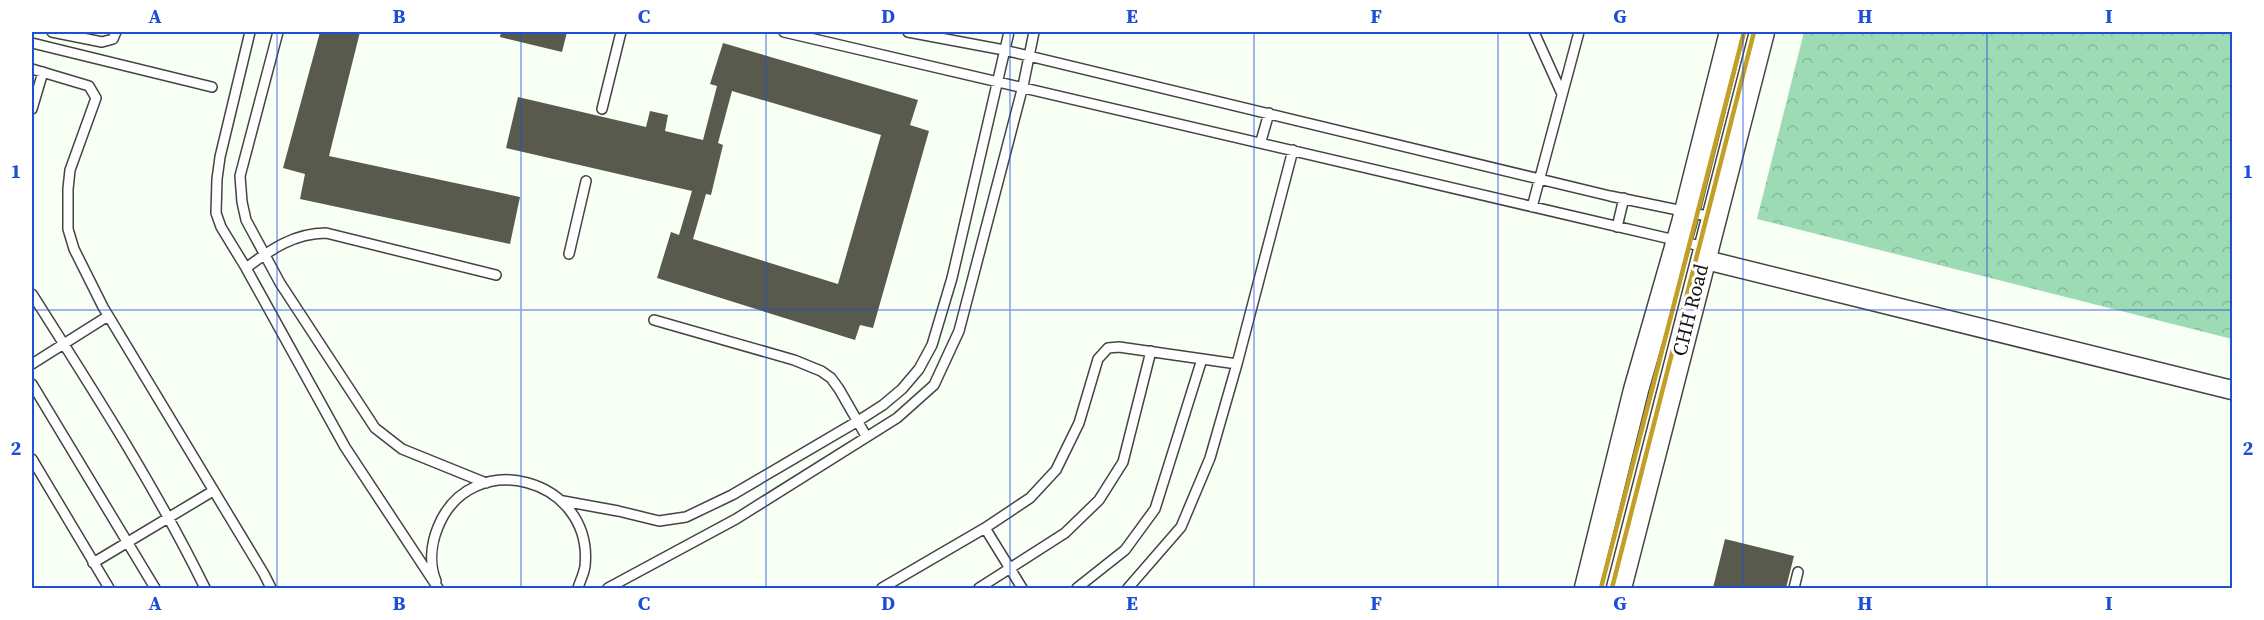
<svg xmlns="http://www.w3.org/2000/svg" width="2264" height="620" font-family="'Source Serif 4',serif">
<style>
.forest{fill:url(#forest-crowns)}
.building{fill:#575a4d;fill-rule:evenodd}
.lines{fill:none;stroke-linecap:round;stroke-linejoin:round}
.service-casing{stroke:#444;stroke-width:12}
.minor-casing{stroke:#444;stroke-width:21}
.tertiary-casing{stroke:#444;stroke-width:27}
.service{stroke:#fff;stroke-width:9}
.minor{stroke:#fff;stroke-width:18}
.tertiary{stroke:#fff;stroke-width:24}
.rail{stroke:#c2a027;stroke-width:4.5}
.grid{fill:none;stroke:#1d4ed8;stroke-width:1.5;stroke-opacity:0.55}
.labels{text-anchor:middle;dominant-baseline:central;stroke-width:6;stroke-linejoin:round;paint-order:stroke}
.street-label{font-size:20px;fill:#111;stroke:#fff}
.neatline{fill:none;stroke:#1d4ed8;stroke-width:2}
.grid-label{font-size:20px;text-anchor:middle;font-weight:bold;fill:#1d4ed8}
</style>
<defs>
<pattern id="forest-crowns" width="20" height="18" patternUnits="userSpaceOnUse" patternTransform="scale(1.5)"><rect width="20" height="18" fill="#9cdbb4"/><path d="M2 6a3 3 0 1 1 6 0M12 15a3 3 0 1 1 6 0" fill="none" stroke="#85bb9a"/></pattern>
</defs>
<rect width="100%" height="100%" fill="#f8fff4"/>
<path class="forest" d="M 1804,32 L 2232,32 L 2232,339 L 1757,219 Z"/>
<path class="building" d="M 320,32 L 360,32 L 329,156 L 520,197 L 510,244 L 300,199 L 305,174 L 283,168 Z
M 501,32 L 567,32 L 562,52 L 500,37 Z
M 723,43 L 918,100 L 910,125 L 929,131 L 873,328 L 860,325 L 855,340 L 657,278 L 671,232 L 679,235 L 692,191 L 506,148 L 518,97 L 646,127 L 650,111 L 668,115 L 665,131 L 703,140 L 717,86 L 710,84 ZM 732,91 L 881,135 L 838,284 L 693,239 L 706,194 L 711,195 L 723,145 L 718,143 Z
M 1725,539 L 1794,556 L 1786,588 L 1713,588 Z"/>
<g class="lines">
<defs>
<path id="service" d="M 52,32 L 102,42 L 113,39 L 116,32
M 250,32 L 220,157 L 217,179 L 216,213 L 221,227 L 246,268 L 345,447 L 438,588
M 278,32 L 240,176 L 242,202 L 246,220 L 280,283 L 375,428 L 402,449 L 486,483
M 784,32 L 1705,247
M 908,32 L 1004,50 L 1610,196 L 1712,217
M 1534,32 L 1562,94
M 32,43 L 212,87
M 32,69 L 89,86 L 96,98 L 70,170 L 68,189 L 68,229 L 74,249 L 103,307 L 264,574 L 271,588
M 32,109 L 43,72
M 602,109 L 621,32
M 1261,141 L 1269,113
M 1532,207 L 1579,32
M 1617,227 L 1624,198
M 569,254 L 586,181
M 246,268 C 270,250 294,233 326,233 L 496,275
M 32,294 C 93,390 155,486 205,588
M 654,320 L 794,360 L 821,371 L 831,378 L 839,389 L 866,436
M 32,364 L 108,316
M 32,384 L 155,588
M 32,459 L 109,588
M 563,501 L 618,511 L 659,521 L 686,517 L 732,495 L 858,421 L 883,405 L 902,389 L 919,369 L 932,345 L 952,278 L 1009,32
M 985,528 L 1022,588
M 93,563 L 213,491
M 436,581 C 429,564 431,544 438,527 C 471,445 594,478 585,566 C 584,574 580,581 578,588
M 608,588 L 736,519 L 897,418 L 934,385 L 959,331 L 1023,86 L 1034,32
M 882,588 L 985,528 L 1030,498 L 1056,470 L 1079,423 L 1098,359 L 1108,348 L 1119,347 L 1237,364
M 979,588 L 1065,533 L 1099,500 L 1123,462 L 1151,351
M 1077,588 L 1125,550 L 1155,509 L 1202,359
M 1128,588 L 1181,527 L 1210,458 L 1237,364 L 1293,150
M 1794,588 L 1798,572"/>
<path id="minor" d="M 1702,259 L 2232,390"/>
<path id="tertiary" d="M 1587,588 L 1636,390 L 1684,223 L 1732,32
M 1619,588 L 1762,32"/>
</defs>
<use href="#service" class="service-casing"/>
<use href="#minor" class="minor-casing"/>
<use href="#tertiary" class="tertiary-casing"/>
<use href="#service" class="service"/>
<use href="#minor" class="minor"/>
<use href="#tertiary" class="tertiary"/>
<path class="rail" d="M 1601,588 L 1744,32
M 1612,588 L 1754,32"/>
</g>
<path class="grid" d="M 277,32 L 277,588M 521,32 L 521,588M 766,32 L 766,588M 1010,32 L 1010,588M 1254,32 L 1254,588M 1498,32 L 1498,588M 1743,32 L 1743,588M 1987,32 L 1987,588M 32,310 L 2232,310"/>
<g class="labels">
<g class="street-label">
<text transform="translate(1690 310) rotate(-76)">CHH Road</text>
</g>
</g>
<rect width="2264" height="620" fill="none" stroke="#ffffff" stroke-width="66"/>
<rect x="33" y="33" width="2198" height="554" class="neatline"/>
<g class="grid-label">
<text x="155" y="23">A</text>
<text x="399" y="23">B</text>
<text x="644" y="23">C</text>
<text x="888" y="23">D</text>
<text x="1132" y="23">E</text>
<text x="1376" y="23">F</text>
<text x="1620" y="23">G</text>
<text x="1865" y="23">H</text>
<text x="2109" y="23">I</text>
<text x="16" y="178">1</text>
<text x="2248" y="178">1</text>
<text x="16" y="455">2</text>
<text x="2248" y="455">2</text>
<text x="155" y="610">A</text>
<text x="399" y="610">B</text>
<text x="644" y="610">C</text>
<text x="888" y="610">D</text>
<text x="1132" y="610">E</text>
<text x="1376" y="610">F</text>
<text x="1620" y="610">G</text>
<text x="1865" y="610">H</text>
<text x="2109" y="610">I</text>
</g>
</svg>
